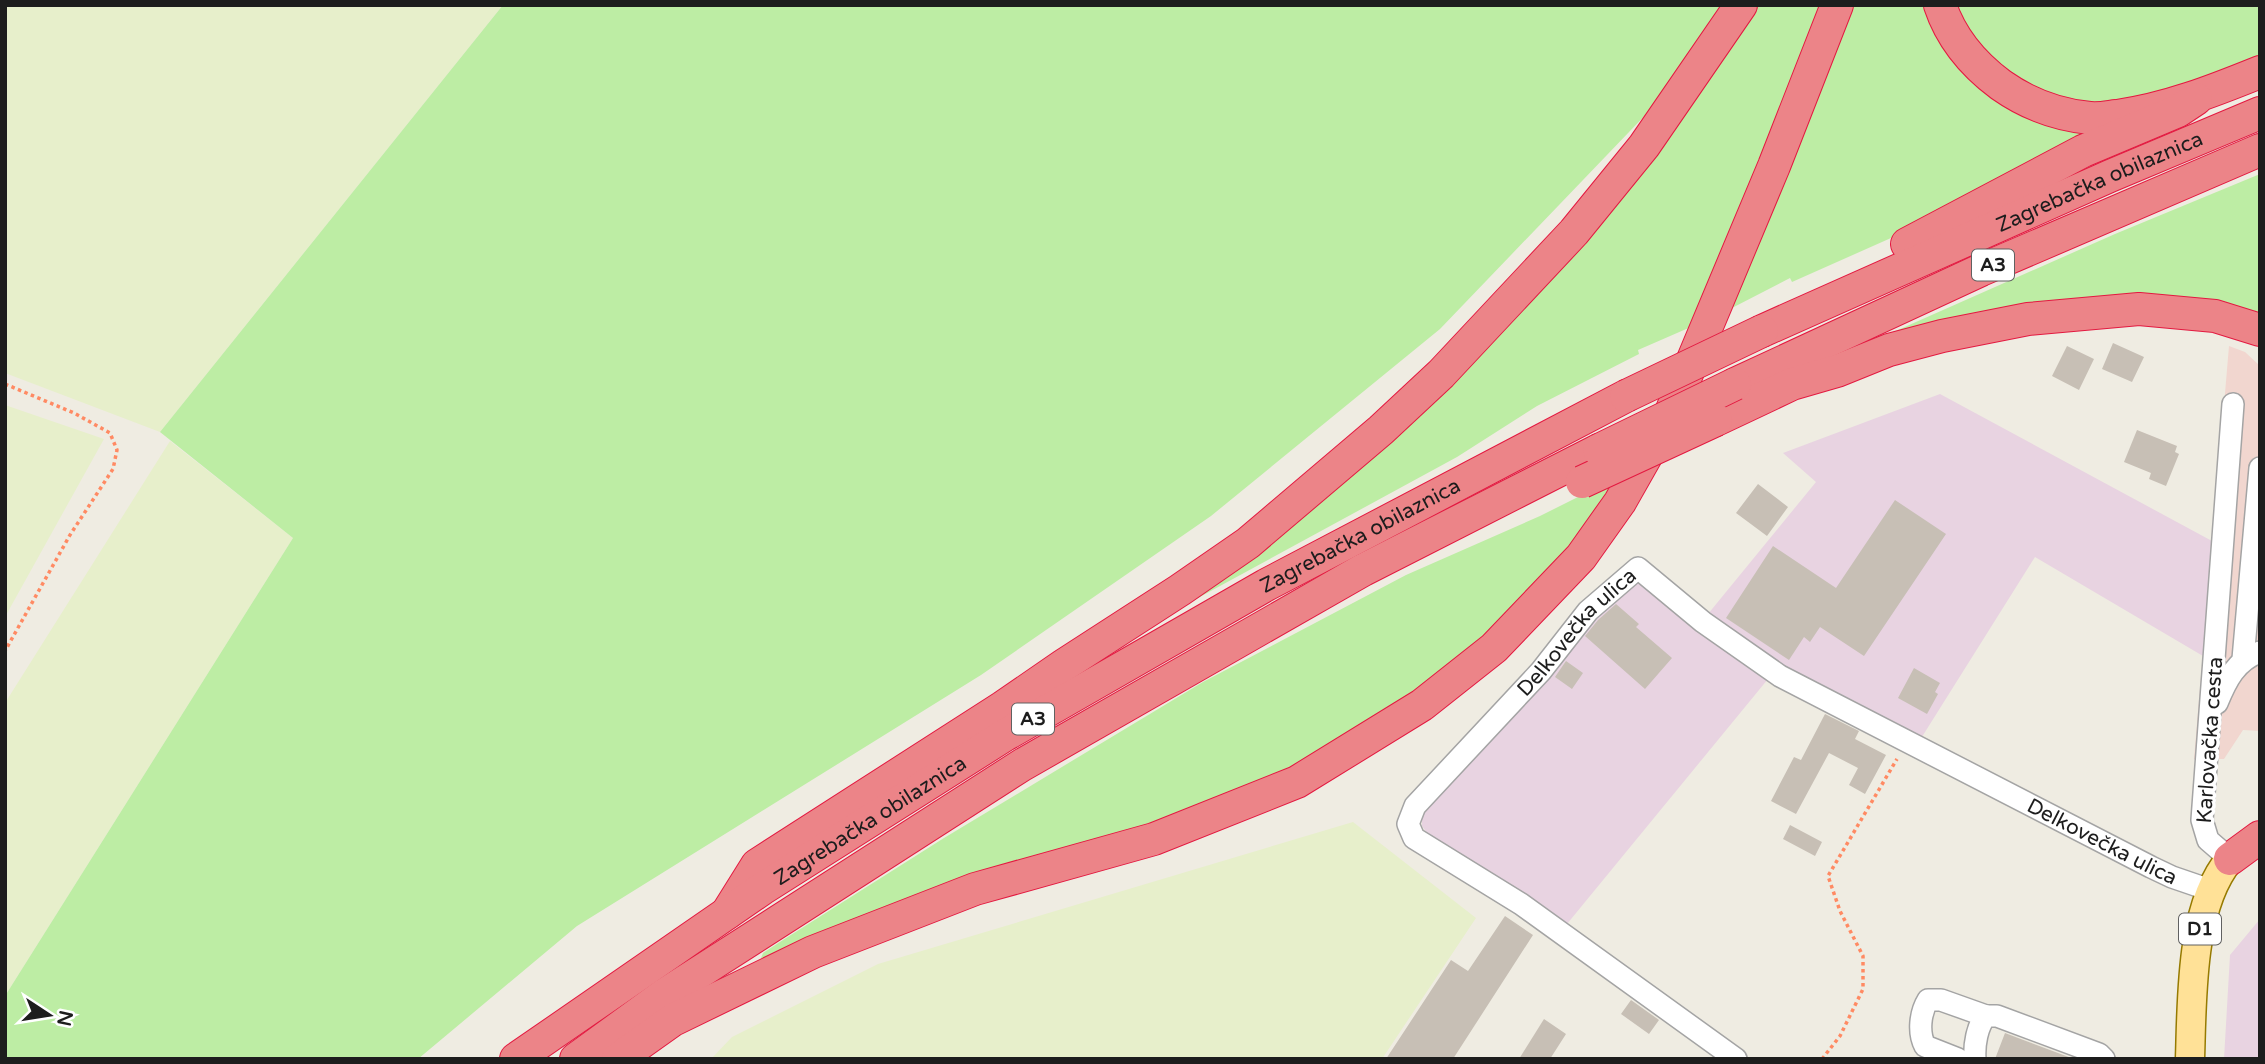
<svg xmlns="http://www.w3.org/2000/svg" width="2265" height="1064" font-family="'Varela Round',sans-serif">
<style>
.commercial{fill:#f1d6cf}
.industrial{fill:#e8d3e1}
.farmland{fill:#e7efcb}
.grass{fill:#bdeda4}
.building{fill:#c7bfb5}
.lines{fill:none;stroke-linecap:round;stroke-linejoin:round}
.minor-casing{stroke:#a4a4a4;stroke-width:24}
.major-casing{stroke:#967a00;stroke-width:31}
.highway-casing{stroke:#e31940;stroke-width:34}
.path{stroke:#ff8a63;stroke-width:3.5;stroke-dasharray:3.5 3.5;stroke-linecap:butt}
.minor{stroke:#fff;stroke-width:21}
.major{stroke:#ffe197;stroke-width:28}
.highway{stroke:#ec8488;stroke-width:32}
.highway-bridge-casing{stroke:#e31940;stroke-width:34;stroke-linecap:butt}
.highway-bridge{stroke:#ec8488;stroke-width:32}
.labels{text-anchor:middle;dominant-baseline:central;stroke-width:7;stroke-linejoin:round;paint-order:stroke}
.shield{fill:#fff;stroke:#616161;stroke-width:2}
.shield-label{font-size:19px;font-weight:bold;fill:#1d1d1d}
.street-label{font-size:21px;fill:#1d1d1d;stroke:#fff}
</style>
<rect width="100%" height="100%" fill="#efece2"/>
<path class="commercial" d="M 2229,346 L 2245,352 L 2260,366 L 2260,731 L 2243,730 L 2224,759 L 2194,759 Z"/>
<path class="industrial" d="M 1940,394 L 2212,541 L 2203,656 L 2035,557 L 1920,740 L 1790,670 L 1737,638 L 1708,614 L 1816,482 L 1783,453 Z
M 1632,578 L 1768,679 L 1567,924 L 1432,840 L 1422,826 L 1422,810 L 1606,600 Z
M 2260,919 L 2260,1059 L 2224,1059 L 2230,955 Z"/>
<path class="farmland" d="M 5,5 L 503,5 L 160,432 L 5,373 Z
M 5,405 L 104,439 L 5,617 Z
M 170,441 L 293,538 L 5,996 L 5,703 Z
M 1353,822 L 1476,918 L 1382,1059 L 711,1059 L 732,1037 L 878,964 Z"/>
<path class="grass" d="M 503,5 L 1721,5 L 1707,31 L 1653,107 L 1440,329 L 1211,516 L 981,675 L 577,926 L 418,1059 L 5,1059 L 5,996 L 293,538 L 160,432 Z
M 1754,5 L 1824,5 L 1700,323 L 1638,350 L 1639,354 L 1537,406 L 1457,457 L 1174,611 L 1379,447 Z
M 1848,5 L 1928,5 L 1935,25 L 2093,132 L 1936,218 L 1792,282 L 1790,278 L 1730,309 Z
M 1951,5 L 2260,5 L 2260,59 L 2184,90 L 2115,106 L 2045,98 L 1994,68 Z
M 2260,174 L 2260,320 L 2238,312 L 1864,345 L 2115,234 Z
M 1620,476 L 1579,537 L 1508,617 L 1398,708 L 1256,787 L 763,959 L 761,958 L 763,953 L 783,940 L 944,838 L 1203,682 L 1406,575 L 1540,516 Z"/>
<path class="building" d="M 2113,343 L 2144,357 L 2132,382 L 2102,369 Z
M 2067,346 L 2094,359 L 2079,390 L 2052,376 Z
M 2137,430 L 2177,446 L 2175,452 L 2179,454 L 2166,486 L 2149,479 L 2151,473 L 2124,462 Z
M 1758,484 L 1788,507 L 1767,536 L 1736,513 Z
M 1895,500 L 1946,534 L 1864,656 L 1820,627 L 1810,642 L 1804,637 L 1789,660 L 1726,618 L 1773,546 L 1836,588 Z
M 1616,604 L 1639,624 L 1636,627 L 1672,658 L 1645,689 L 1585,636 L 1598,620 Z
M 1566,661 L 1583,673 L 1572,689 L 1555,677 Z
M 1914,668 L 1940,683 L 1935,692 L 1938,694 L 1927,714 L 1898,698 Z
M 1825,714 L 1859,731 L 1855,739 L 1886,755 L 1865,794 L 1849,785 L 1858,768 L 1829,753 L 1796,814 L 1771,801 L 1794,757 L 1801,760 Z
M 1790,825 L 1822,842 L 1815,856 L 1783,839 Z
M 1505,916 L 1533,935 L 1453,1059 L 1386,1059 L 1451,960 L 1468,971 Z
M 1631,1000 L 1659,1020 L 1649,1034 L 1621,1014 Z
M 1544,1019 L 1566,1034 L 1550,1059 L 1519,1059 Z
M 2005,1033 L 2074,1059 L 1995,1059 Z"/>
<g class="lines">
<defs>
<g id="minor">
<path d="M 2243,659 L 2260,468"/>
<path d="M 2217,703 C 2226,681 2236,660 2260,652"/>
<path d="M 2230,859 L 2208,840 L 2202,820 L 2233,404"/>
<path id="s1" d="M 1736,1059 L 1521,904 L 1414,838 L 1408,824 L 1415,806 L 1541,671 L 1588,611 L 1638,568 L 1703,622 L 1780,676 L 2151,867 L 2172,877 L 2210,890"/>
<path d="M 1958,1059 L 1925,1046 C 1918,1033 1920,1013 1928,1000 L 1941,1000 L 1986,1016"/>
<path d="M 1975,1059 C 1974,1045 1977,1026 1986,1016 L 1997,1016 L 2099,1054 L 2104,1059"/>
</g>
<path id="major" d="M 2190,1059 C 2192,999 2190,906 2230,859"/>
<g id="highway">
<path d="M 1940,5 C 1951,38 1974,65 2001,85 C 2028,104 2057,115 2090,118 C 2099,119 2108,117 2117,116 C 2167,109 2213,91 2260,72"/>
<path d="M 1907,244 L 2083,151 L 2178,111 L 2196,99"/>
<path id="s2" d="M 1762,331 L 2110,176 L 2260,113"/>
<path d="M 1735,384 L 1981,270 L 2260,150"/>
<path d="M 1716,420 L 1792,384 L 1837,371 L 1889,350 L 1942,336 L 2028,319 L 2139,309 L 2215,316 L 2260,330"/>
<path d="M 2230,859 L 2260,837"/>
<path d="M 727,913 L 757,865 L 1003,707 L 1064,665 L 1180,590 L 1248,543 L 1381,430 L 1441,374 L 1574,232 L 1644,146 L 1741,5"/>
<path id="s3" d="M 516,1059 L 762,889 L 1005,735 L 1266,585 L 1626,396"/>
<path d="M 576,1059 L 664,995 L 1022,765 L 1363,570 L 1599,450"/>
<path d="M 618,1059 L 673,1020 L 813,952 L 975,889 L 1154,839 L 1297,782 L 1422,705 L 1494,648 L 1581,557 L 1620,502 L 1671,412 L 1774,166 L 1837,5"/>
</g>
</defs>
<use href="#minor" class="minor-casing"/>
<use href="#major" class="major-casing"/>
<use href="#highway" class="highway-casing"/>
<path class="path" d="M 5,384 L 74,413 L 110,433 L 117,450 L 113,469 L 70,535 L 5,651
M 1822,1059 L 1840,1036 L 1863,989 L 1863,956 L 1840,911 L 1828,876 L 1897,759"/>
<use href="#minor" class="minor"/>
<use href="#major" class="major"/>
<use href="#highway" class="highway"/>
<defs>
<path id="highway-bridge" d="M 1626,396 L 1762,331
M 1599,450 L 1735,384
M 1582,482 L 1716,420"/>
</defs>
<use href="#highway-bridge" class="highway-bridge-casing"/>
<use href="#highway-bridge" class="highway-bridge"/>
</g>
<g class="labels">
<g class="shield">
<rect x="1972" y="249.5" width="42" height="31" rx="5"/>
<rect x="1012" y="703.5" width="42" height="31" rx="5"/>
<rect x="2179" y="913.5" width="42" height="31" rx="5"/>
</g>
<g class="shield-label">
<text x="1993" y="265">A3</text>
<text x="1033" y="719">A3</text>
<text x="2200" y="929">D1</text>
</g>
<g class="street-label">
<text stroke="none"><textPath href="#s2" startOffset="369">Zagrebačka obilaznica</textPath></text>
<text stroke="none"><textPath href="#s3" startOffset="994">Zagrebačka obilaznica</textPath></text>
<text stroke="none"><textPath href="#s1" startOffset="663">Delkovečka ulica</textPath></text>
<text transform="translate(2210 740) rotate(-86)">Karlovačka cesta</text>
<text stroke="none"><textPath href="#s3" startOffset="427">Zagrebačka obilaznica</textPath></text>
<text stroke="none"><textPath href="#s1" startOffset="1293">Delkovečka ulica</textPath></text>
</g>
</g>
<rect width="2265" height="1064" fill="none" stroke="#1d1d1d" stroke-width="14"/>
<g transform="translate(49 1015) rotate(102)" stroke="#ffffff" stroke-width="5" paint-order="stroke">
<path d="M0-5L12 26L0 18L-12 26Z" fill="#1d1d1d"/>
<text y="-10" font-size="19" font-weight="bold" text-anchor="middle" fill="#1d1d1d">N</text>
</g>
</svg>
